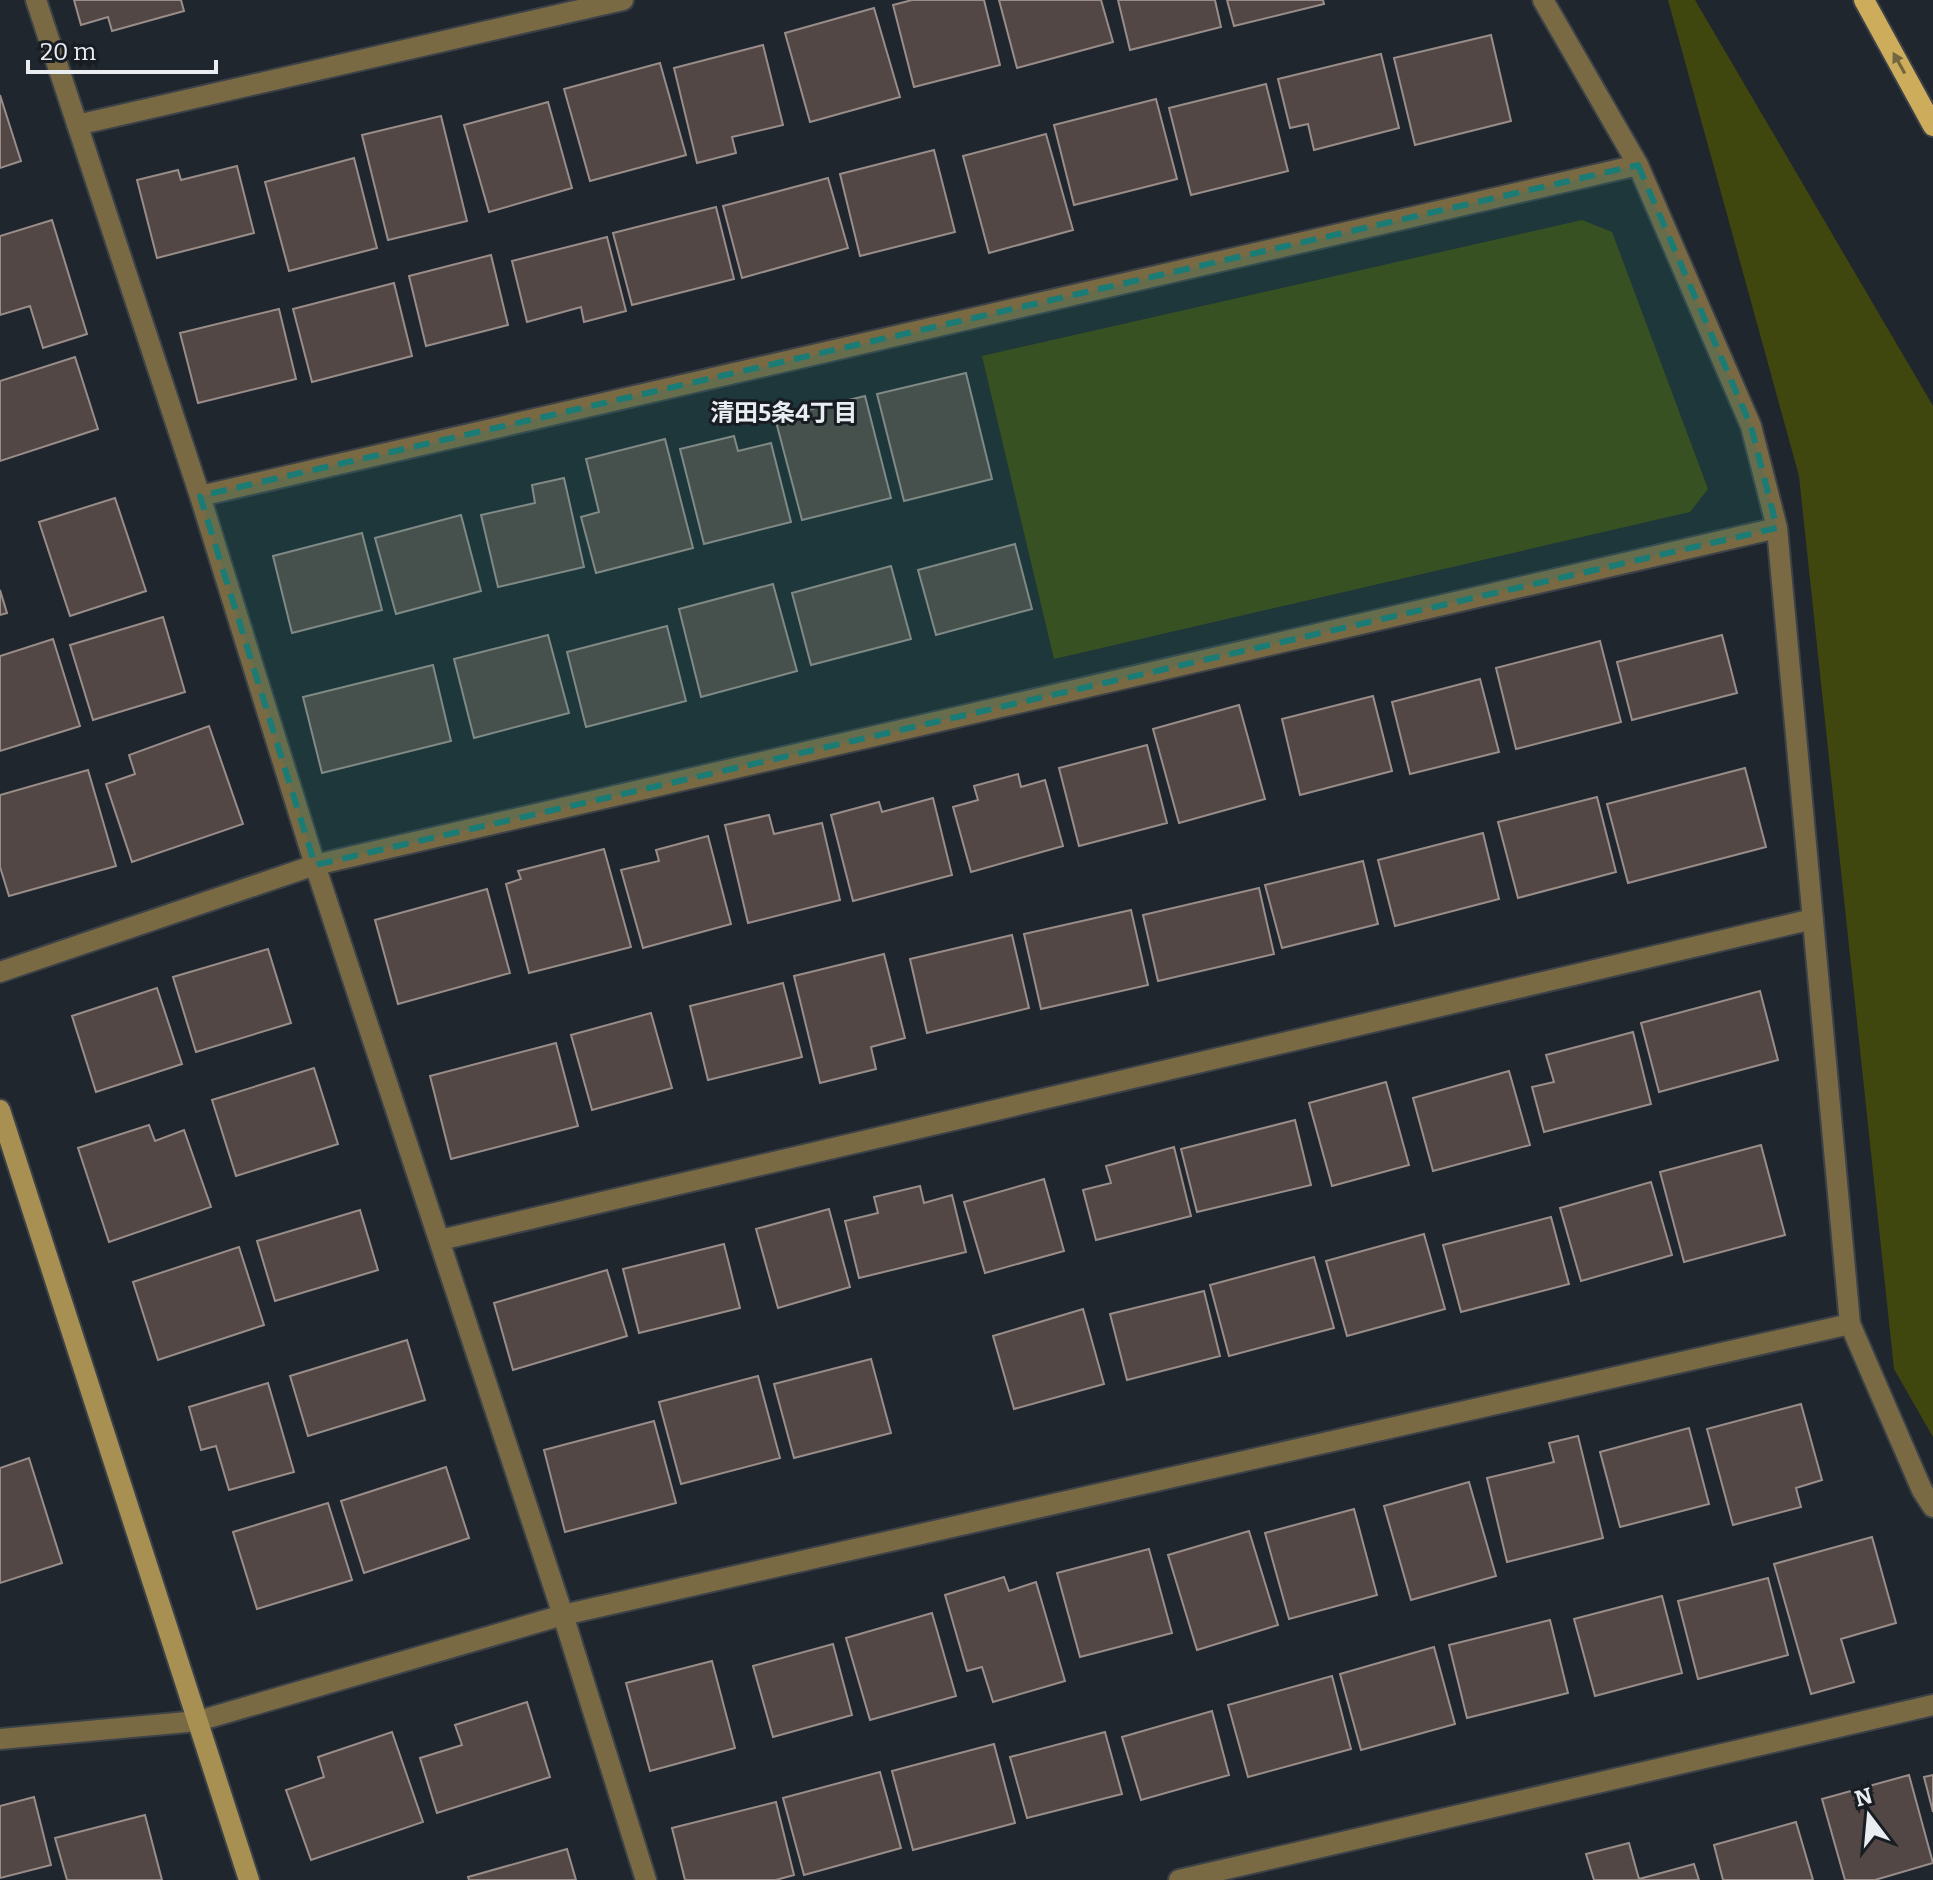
<svg xmlns="http://www.w3.org/2000/svg" width="1933" height="1880" font-family="Bitter,'Noto Sans JP',serif">
<style>
.green{fill:#40470e}
.building{fill:#524744;stroke:#998d8a;stroke-width:2}
.lines{fill:none;stroke-linecap:round;stroke-linejoin:round}
.street-casing{stroke:#3c4248;stroke-width:24}
.secondary-casing{stroke:#3c4248;stroke-width:24}
.primary-casing{stroke:#3c4248;stroke-width:24}
.street{stroke:#796a44;stroke-width:20}
.secondary{stroke:#a89052;stroke-width:20}
.primary{stroke:#cdad5b;stroke-width:20}
.oneway{fill:#72653f}
.marked{fill:#1a7c75;fill-opacity:0.2;stroke:#1a7c75;stroke-width:6;stroke-dasharray:16 10;stroke-linejoin:round}
.labels{text-anchor:middle;dominant-baseline:central;stroke-width:6;stroke-linejoin:round;paint-order:stroke}
.neighbourhood-label{font-size:24px;font-weight:bold;fill:#e9edf1;stroke:#171d23}
</style>
<rect width="100%" height="100%" fill="#20262d"/>
<path class="green" d="M 1668,0 L 1695,0 L 1933,406 L 1933,1437 L 1894,1369 L 1799,476 Z
M 1582,220 L 1612,232 L 1708,489 L 1690,512 L 1054,659 L 982,356 Z"/>
<path class="building" d="M 74,0 L 181,0 L 184,11 L 112,31 L 108,17 L 81,25 Z
M 912,0 L 984,0 L 1000,65 L 914,87 L 893,5 Z
M 999,0 L 1101,0 L 1113,42 L 1017,68 Z
M 1118,0 L 1215,0 L 1221,27 L 1130,50 Z
M 1227,0 L 1323,0 L 1324,4 L 1234,26 Z
M 874,8 L 900,97 L 810,122 L 785,33 Z
M 1491,35 L 1511,121 L 1415,145 L 1394,58 Z
M 763,45 L 783,125 L 732,137 L 736,153 L 697,163 L 674,68 Z
M 1381,54 L 1399,128 L 1314,150 L 1308,124 L 1290,128 L 1278,79 Z
M 660,63 L 686,155 L 590,181 L 564,89 Z
M 1266,84 L 1288,171 L 1191,195 L 1169,108 Z
M 0,95 L 21,161 L 0,168 Z
M 1156,99 L 1177,179 L 1074,205 L 1054,125 Z
M 548,102 L 572,188 L 489,212 L 464,125 Z
M 441,116 L 467,221 L 388,240 L 362,135 Z
M 1046,134 L 1073,230 L 989,253 L 963,156 Z
M 934,150 L 955,232 L 860,256 L 840,174 Z
M 354,158 L 377,248 L 289,271 L 265,182 Z
M 237,166 L 254,233 L 157,258 L 137,180 L 178,170 L 181,180 Z
M 828,178 L 848,248 L 742,278 L 723,206 Z
M 716,207 L 734,279 L 632,305 L 613,233 Z
M 52,220 L 87,334 L 43,348 L 30,306 L 0,315 L 0,236 Z
M 607,237 L 626,311 L 584,322 L 581,307 L 527,322 L 512,261 Z
M 491,255 L 508,325 L 426,346 L 409,276 Z
M 394,283 L 412,356 L 312,382 L 293,309 Z
M 279,309 L 296,379 L 198,403 L 180,333 Z
M 75,357 L 98,429 L 0,461 L 0,381 Z
M 966,373 L 992,479 L 904,501 L 877,394 Z
M 865,396 L 891,498 L 802,520 L 775,418 Z
M 734,436 L 738,451 L 771,443 L 791,522 L 704,544 L 680,449 Z
M 665,439 L 693,548 L 596,573 L 581,517 L 599,512 L 586,459 Z
M 564,478 L 584,567 L 498,587 L 481,515 L 535,503 L 532,485 Z
M 115,498 L 146,591 L 70,616 L 39,522 Z
M 461,515 L 481,591 L 396,614 L 375,538 Z
M 362,533 L 382,610 L 292,633 L 273,556 Z
M 1015,544 L 1032,609 L 936,635 L 918,570 Z
M 891,566 L 911,639 L 811,665 L 792,593 Z
M 773,584 L 797,671 L 701,697 L 679,609 Z
M 0,590 L 7,613 L 0,615 Z
M 163,617 L 185,692 L 93,720 L 70,645 Z
M 667,626 L 686,701 L 586,727 L 567,652 Z
M 548,635 L 569,713 L 474,738 L 454,659 Z
M 1722,635 L 1737,693 L 1632,720 L 1617,662 Z
M 53,639 L 80,726 L 0,751 L 0,656 Z
M 1600,641 L 1621,722 L 1516,749 L 1496,668 Z
M 433,665 L 451,741 L 322,773 L 303,697 Z
M 1480,679 L 1499,752 L 1410,774 L 1392,702 Z
M 1373,696 L 1392,771 L 1300,795 L 1282,719 Z
M 1239,705 L 1265,799 L 1179,823 L 1153,729 Z
M 209,726 L 243,824 L 132,862 L 106,784 L 135,774 L 129,755 Z
M 1147,745 L 1167,823 L 1079,846 L 1059,768 Z
M 1745,768 L 1766,847 L 1628,883 L 1607,804 Z
M 88,770 L 116,866 L 9,896 L 0,867 L 0,795 Z
M 1018,774 L 1021,787 L 1045,780 L 1063,846 L 971,872 L 953,807 L 978,800 L 974,786 Z
M 1597,797 L 1616,872 L 1518,898 L 1498,822 Z
M 933,798 L 952,875 L 853,901 L 831,815 L 879,802 L 882,812 Z
M 769,815 L 774,834 L 822,823 L 840,900 L 748,923 L 725,825 Z
M 1483,833 L 1499,899 L 1395,926 L 1378,860 Z
M 708,836 L 731,924 L 643,948 L 621,870 L 659,861 L 656,850 Z
M 604,849 L 631,947 L 529,973 L 506,884 L 521,879 L 518,871 Z
M 1363,861 L 1378,924 L 1282,948 L 1265,885 Z
M 1259,888 L 1274,954 L 1158,981 L 1143,915 Z
M 487,889 L 510,973 L 398,1004 L 375,920 Z
M 1131,910 L 1148,985 L 1041,1009 L 1024,934 Z
M 1012,935 L 1029,1008 L 927,1033 L 910,959 Z
M 268,949 L 291,1023 L 196,1052 L 173,977 Z
M 884,954 L 905,1038 L 871,1047 L 876,1069 L 820,1083 L 794,976 Z
M 783,983 L 802,1057 L 708,1080 L 690,1006 Z
M 157,988 L 182,1064 L 96,1092 L 72,1016 Z
M 1760,991 L 1778,1060 L 1659,1092 L 1641,1023 Z
M 651,1013 L 672,1088 L 592,1110 L 571,1035 Z
M 1633,1032 L 1651,1104 L 1544,1132 L 1532,1087 L 1554,1082 L 1546,1055 Z
M 556,1043 L 578,1126 L 451,1159 L 430,1076 Z
M 314,1068 L 338,1144 L 236,1176 L 212,1100 Z
M 1509,1071 L 1530,1145 L 1433,1171 L 1413,1098 Z
M 1386,1082 L 1409,1165 L 1332,1186 L 1309,1103 Z
M 1295,1120 L 1311,1185 L 1197,1212 L 1181,1149 Z
M 149,1125 L 155,1141 L 184,1130 L 211,1207 L 109,1242 L 78,1148 Z
M 1761,1145 L 1785,1235 L 1684,1262 L 1660,1172 Z
M 1174,1147 L 1191,1216 L 1096,1240 L 1083,1190 L 1111,1183 L 1106,1166 Z
M 1044,1179 L 1064,1251 L 985,1273 L 964,1202 Z
M 1651,1182 L 1672,1255 L 1581,1281 L 1560,1208 Z
M 920,1186 L 924,1203 L 952,1195 L 966,1252 L 859,1278 L 845,1221 L 878,1213 L 874,1197 Z
M 829,1209 L 850,1287 L 778,1308 L 756,1229 Z
M 360,1210 L 378,1270 L 275,1301 L 257,1241 Z
M 1551,1217 L 1569,1284 L 1461,1312 L 1443,1245 Z
M 1424,1234 L 1445,1309 L 1347,1336 L 1326,1261 Z
M 724,1244 L 740,1308 L 639,1333 L 623,1269 Z
M 239,1247 L 264,1325 L 158,1360 L 133,1282 Z
M 1314,1257 L 1334,1328 L 1229,1356 L 1210,1285 Z
M 607,1270 L 627,1336 L 513,1370 L 494,1303 Z
M 1204,1291 L 1220,1356 L 1127,1380 L 1110,1314 Z
M 1083,1309 L 1104,1384 L 1014,1409 L 993,1336 Z
M 407,1340 L 425,1400 L 308,1436 L 290,1376 Z
M 871,1359 L 891,1433 L 794,1458 L 774,1384 Z
M 758,1376 L 780,1458 L 681,1484 L 659,1402 Z
M 268,1383 L 294,1472 L 229,1490 L 216,1446 L 201,1450 L 189,1407 Z
M 1801,1404 L 1822,1480 L 1796,1488 L 1801,1507 L 1733,1525 L 1707,1429 Z
M 654,1421 L 676,1503 L 565,1532 L 544,1450 Z
M 1689,1428 L 1709,1504 L 1620,1527 L 1600,1452 Z
M 1578,1436 L 1603,1538 L 1507,1562 L 1487,1478 L 1554,1462 L 1549,1443 Z
M 29,1458 L 62,1563 L 0,1583 L 0,1468 Z
M 446,1467 L 469,1538 L 364,1573 L 341,1501 Z
M 1469,1482 L 1496,1576 L 1411,1600 L 1384,1506 Z
M 328,1503 L 352,1580 L 257,1609 L 233,1532 Z
M 1354,1509 L 1377,1595 L 1289,1619 L 1265,1533 Z
M 1249,1531 L 1278,1625 L 1197,1650 L 1168,1555 Z
M 1872,1537 L 1896,1623 L 1841,1639 L 1854,1682 L 1811,1694 L 1774,1564 Z
M 1149,1549 L 1172,1633 L 1080,1657 L 1057,1573 Z
M 1004,1577 L 1009,1591 L 1036,1582 L 1065,1681 L 993,1702 L 982,1667 L 967,1671 L 945,1595 Z
M 1768,1578 L 1788,1655 L 1698,1679 L 1678,1601 Z
M 1662,1596 L 1682,1673 L 1595,1696 L 1574,1619 Z
M 932,1613 L 956,1696 L 870,1720 L 846,1638 Z
M 1550,1620 L 1568,1693 L 1467,1718 L 1449,1645 Z
M 833,1644 L 852,1715 L 773,1737 L 753,1666 Z
M 1434,1647 L 1455,1724 L 1361,1750 L 1340,1674 Z
M 712,1661 L 735,1748 L 650,1771 L 626,1683 Z
M 1332,1676 L 1351,1749 L 1248,1777 L 1228,1705 Z
M 527,1702 L 550,1777 L 437,1813 L 420,1758 L 462,1745 L 455,1725 Z
M 1212,1711 L 1229,1775 L 1141,1800 L 1122,1737 Z
M 392,1732 L 423,1822 L 311,1860 L 286,1790 L 324,1777 L 318,1757 Z
M 1105,1732 L 1122,1794 L 1027,1818 L 1010,1757 Z
M 994,1744 L 1015,1823 L 913,1850 L 892,1771 Z
M 880,1772 L 901,1848 L 804,1875 L 783,1798 Z
M 1909,1775 L 1933,1863 L 1875,1880 L 1845,1880 L 1822,1799 Z
M 1933,1775 L 1933,1812 L 1924,1777 Z
M 34,1797 L 51,1865 L 0,1878 L 0,1806 Z
M 776,1802 L 794,1875 L 776,1880 L 685,1880 L 672,1828 Z
M 145,1815 L 162,1880 L 67,1880 L 55,1838 Z
M 1796,1822 L 1813,1880 L 1723,1880 L 1714,1845 Z
M 1629,1843 L 1639,1879 L 1694,1864 L 1699,1880 L 1594,1880 L 1586,1854 Z
M 567,1849 L 576,1880 L 469,1880 L 468,1877 Z"/>
<g class="lines">
<defs>
<path id="street" d="M 36,0 L 200,496 L 315,865 L 563,1615 L 646,1880
M 1543,0 L 1638,165 L 1751,426 L 1777,528 L 1850,1324 L 1922,1490 L 1933,1507
M 77,125 L 623,0
M 200,496 L 1638,165
M 0,972 L 315,865 L 1777,528
M 440,1240 L 1813,919
M 0,1739 L 198,1721 L 563,1615 L 1850,1324
M 1179,1880 L 1933,1705"/>
<path id="secondary" d="M 0,1110 L 249,1880"/>
<path id="primary" d="M 1864,0 L 1933,126"/>
</defs>
<use href="#street" class="street-casing"/>
<use href="#secondary" class="secondary-casing"/>
<use href="#primary" class="primary-casing"/>
<use href="#street" class="street"/>
<use href="#secondary" class="secondary"/>
<use href="#primary" class="primary"/>
</g>
<defs><path id="oneway-solid" d="M-6-.8H1V-3.2L6.5 0L1 3.2V.8H-6Z" transform="scale(2)"/></defs>
<use class="oneway" href="#oneway-solid" transform="translate(1899 63) rotate(-119)"/>
<path class="marked" d="M 1638,165 L 1751,426 L 1777,528 L 315,865 L 200,496 Z"/>
<g class="labels">
<g class="neighbourhood-label">
<text x="784" y="413">清田5条4丁目</text>
</g>
</g>
<g transform="translate(1869 1816) rotate(344)" stroke="#171d23" stroke-width="6" paint-order="stroke">
<path d="M0-6L14 30L0 20L-14 30Z" fill="#e9edf1"/>
<text y="-12" font-size="22" font-weight="bold" text-anchor="middle" fill="#e9edf1">N</text>
</g>
<path d="M28 60v12h188v-12" fill="none" stroke="#e9edf1" stroke-width="4"/>
<text x="40" y="60" font-size="24" fill="#e9edf1" stroke="#171d23" stroke-width="6" paint-order="stroke">20 m</text>
</svg>
